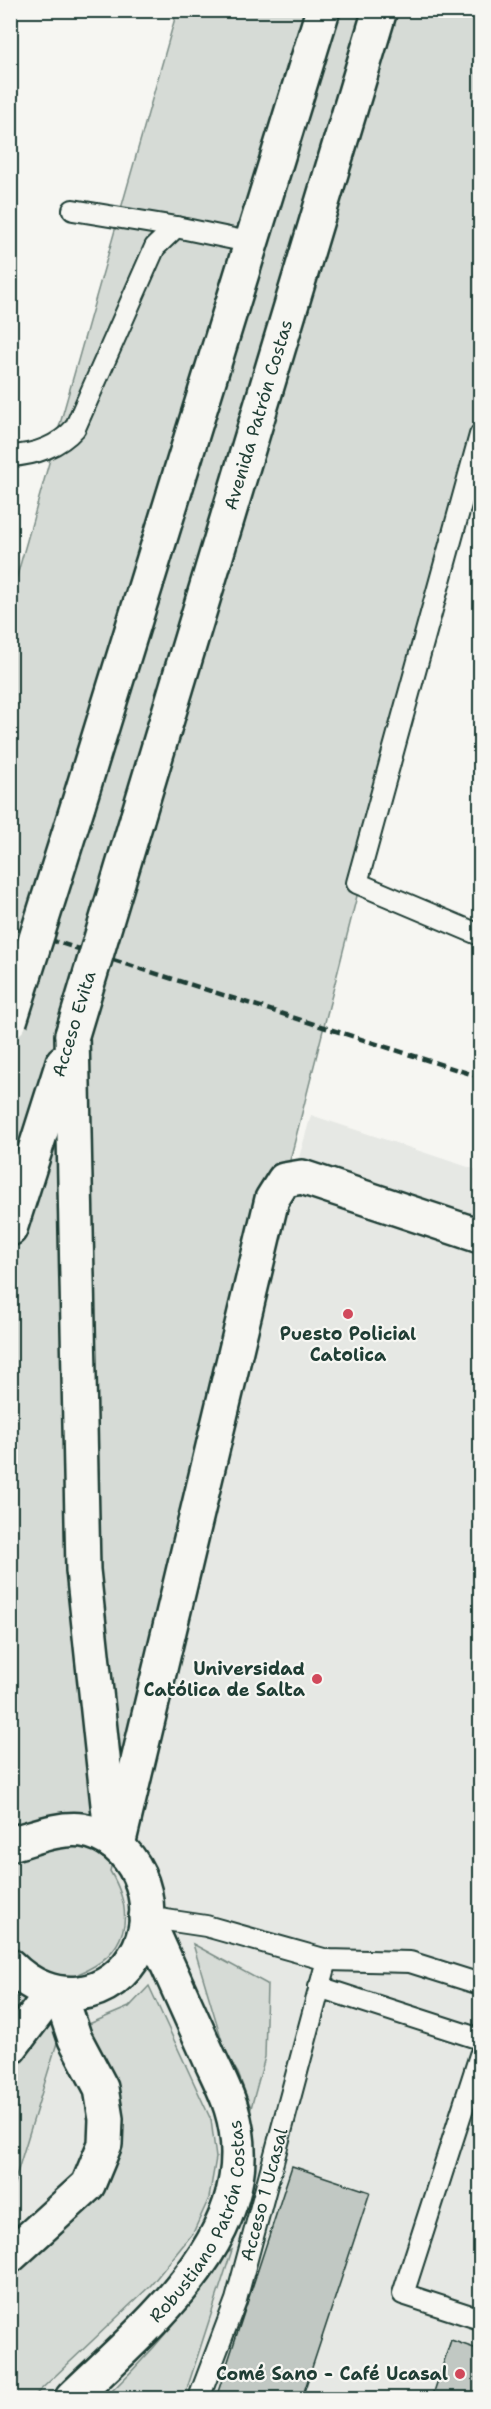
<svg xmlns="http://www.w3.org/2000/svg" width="491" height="2409" font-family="'Shantell Sans',sans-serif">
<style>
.built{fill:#e6e8e4}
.green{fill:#d6dbd6;stroke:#7a8c85;stroke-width:1.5}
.building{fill:#c1c8c3;stroke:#1f3d34;stroke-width:1.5}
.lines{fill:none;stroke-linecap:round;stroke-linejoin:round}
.service-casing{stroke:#1f3d34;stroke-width:24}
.minor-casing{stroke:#1f3d34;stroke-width:38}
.primary-casing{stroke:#1f3d34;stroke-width:38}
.trunk-casing{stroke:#1f3d34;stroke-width:38}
.service{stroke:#f6f6f2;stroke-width:20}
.minor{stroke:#f6f6f2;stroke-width:33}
.primary{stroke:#f6f6f2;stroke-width:33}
.trunk{stroke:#f6f6f2;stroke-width:33}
.rail{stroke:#1f3d34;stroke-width:4.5;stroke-dasharray:9 4.5;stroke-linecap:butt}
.trunk-bridge-casing{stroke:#1f3d34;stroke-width:38;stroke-linecap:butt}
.trunk-bridge{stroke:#f6f6f2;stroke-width:33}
.poi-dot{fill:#d1495b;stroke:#f6f6f2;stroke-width:2}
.labels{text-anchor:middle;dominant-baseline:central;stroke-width:4.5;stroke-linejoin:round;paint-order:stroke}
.street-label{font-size:18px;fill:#1f3d34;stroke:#f6f6f2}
.poi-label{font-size:18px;font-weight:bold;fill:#1f3d34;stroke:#f6f6f2;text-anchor:end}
</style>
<rect width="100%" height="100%" fill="#f6f6f2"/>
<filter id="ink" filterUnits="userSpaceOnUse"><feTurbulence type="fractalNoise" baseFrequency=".0167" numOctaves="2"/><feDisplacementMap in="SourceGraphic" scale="12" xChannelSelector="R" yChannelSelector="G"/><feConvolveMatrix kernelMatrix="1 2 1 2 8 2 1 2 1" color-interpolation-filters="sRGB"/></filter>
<g filter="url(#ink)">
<path class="built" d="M 311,1115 L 480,1171 L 480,2398 L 11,2398 L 11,2187 Z"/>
<path class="green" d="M 177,11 L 480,11 L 480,471 L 398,734 L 110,1871 C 136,1915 128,1954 78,1974 L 11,2193 L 11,597 Z
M 193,1944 L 267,1984 L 265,2057 L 251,2108 L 238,2073 L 226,2054 Z
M 149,1986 L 211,2120 L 216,2158 L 209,2198 L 193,2233 L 151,2285 L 32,2398 L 11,2398 L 11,2279 C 61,2233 134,2184 122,2105 C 118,2077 96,2052 89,2024 L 129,2007 Z
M 232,2250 L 184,2398 L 105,2398 C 137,2367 168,2333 195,2297 C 208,2281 213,2260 232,2250 Z"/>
<path class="building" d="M 292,2166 L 370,2192 L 302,2398 L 216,2398 Z
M 451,2340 L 480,2350 L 480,2398 L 432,2398 Z"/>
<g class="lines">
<defs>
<g id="service">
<path d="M 73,210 L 176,227 L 253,243"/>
<path d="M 480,435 L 357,883 L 480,935"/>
<path d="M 10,456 C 35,455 59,446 75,428 L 155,247 L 176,227"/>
<path d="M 146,1917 L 206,1926 L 327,1960 L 410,1962 L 480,1984"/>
<path d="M 319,1987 L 480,2039"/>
<path d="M 480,2055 L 403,2294 L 480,2319"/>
<path id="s1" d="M 199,2398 L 236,2300 L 327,1960"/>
</g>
<g id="minor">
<path d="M 118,1845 L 272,1199 L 284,1180 L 302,1177 L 480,1236"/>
<path d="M 10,2256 L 88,2185 L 105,2144 L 106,2119 L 101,2088 L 75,2039 L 60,1994"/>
<path id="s2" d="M 72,2398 C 148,2324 269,2230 231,2108 C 225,2088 214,2069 206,2050 C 186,2005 166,1961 146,1917"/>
</g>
<path id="primary" d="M 10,1844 C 33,1838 59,1827 82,1830 C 135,1838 161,1902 139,1948 C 112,2002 51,2008 10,1966"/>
<g id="trunk">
<path d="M 78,805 L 323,10"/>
<path id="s3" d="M 137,819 L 380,10"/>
<path d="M 72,1035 L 83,1570 L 112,1842"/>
<path d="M 10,1229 L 63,1062"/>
<path d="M 10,2048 L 52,1993"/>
</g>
</defs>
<use href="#service" class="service-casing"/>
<use href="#minor" class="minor-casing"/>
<use href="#primary" class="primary-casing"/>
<use href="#trunk" class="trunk-casing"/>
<use href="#service" class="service"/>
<use href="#minor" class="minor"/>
<use href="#primary" class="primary"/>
<use href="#trunk" class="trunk"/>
<path class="rail" d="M 10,927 L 480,1077"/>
<defs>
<path id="trunk-bridge" d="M 10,1021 L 78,805
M 72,1035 L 137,819"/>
</defs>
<use href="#trunk-bridge" class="trunk-bridge-casing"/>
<use href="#trunk-bridge" class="trunk-bridge"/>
</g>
</g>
<g class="poi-dot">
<circle cx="348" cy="1314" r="6"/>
<circle cx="317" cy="1679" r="6"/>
<circle cx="460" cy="2374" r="6"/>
</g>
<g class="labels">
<g class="street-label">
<text stroke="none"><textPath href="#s3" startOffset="422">Avenida Patrón Costas</textPath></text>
<text transform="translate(74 1024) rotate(-73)">Acceso Evita</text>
<text stroke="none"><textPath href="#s1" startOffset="214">Acceso 1 Ucasal</textPath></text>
<text stroke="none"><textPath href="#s2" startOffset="225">Robustiano Patrón Costas</textPath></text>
</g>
<g class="poi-label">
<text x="348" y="1334" text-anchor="middle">Puesto Policial<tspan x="348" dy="21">Catolica</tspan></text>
<text x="305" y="1669">Universidad<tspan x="305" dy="21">Católica de Salta</tspan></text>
<text x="448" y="2374">Comé Sano - Café Ucasal</text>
</g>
</g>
<rect width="491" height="2409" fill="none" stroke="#f6f6f2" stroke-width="36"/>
<rect x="18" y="18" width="455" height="2373" fill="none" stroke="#1f3d34" stroke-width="2" filter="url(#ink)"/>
</svg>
